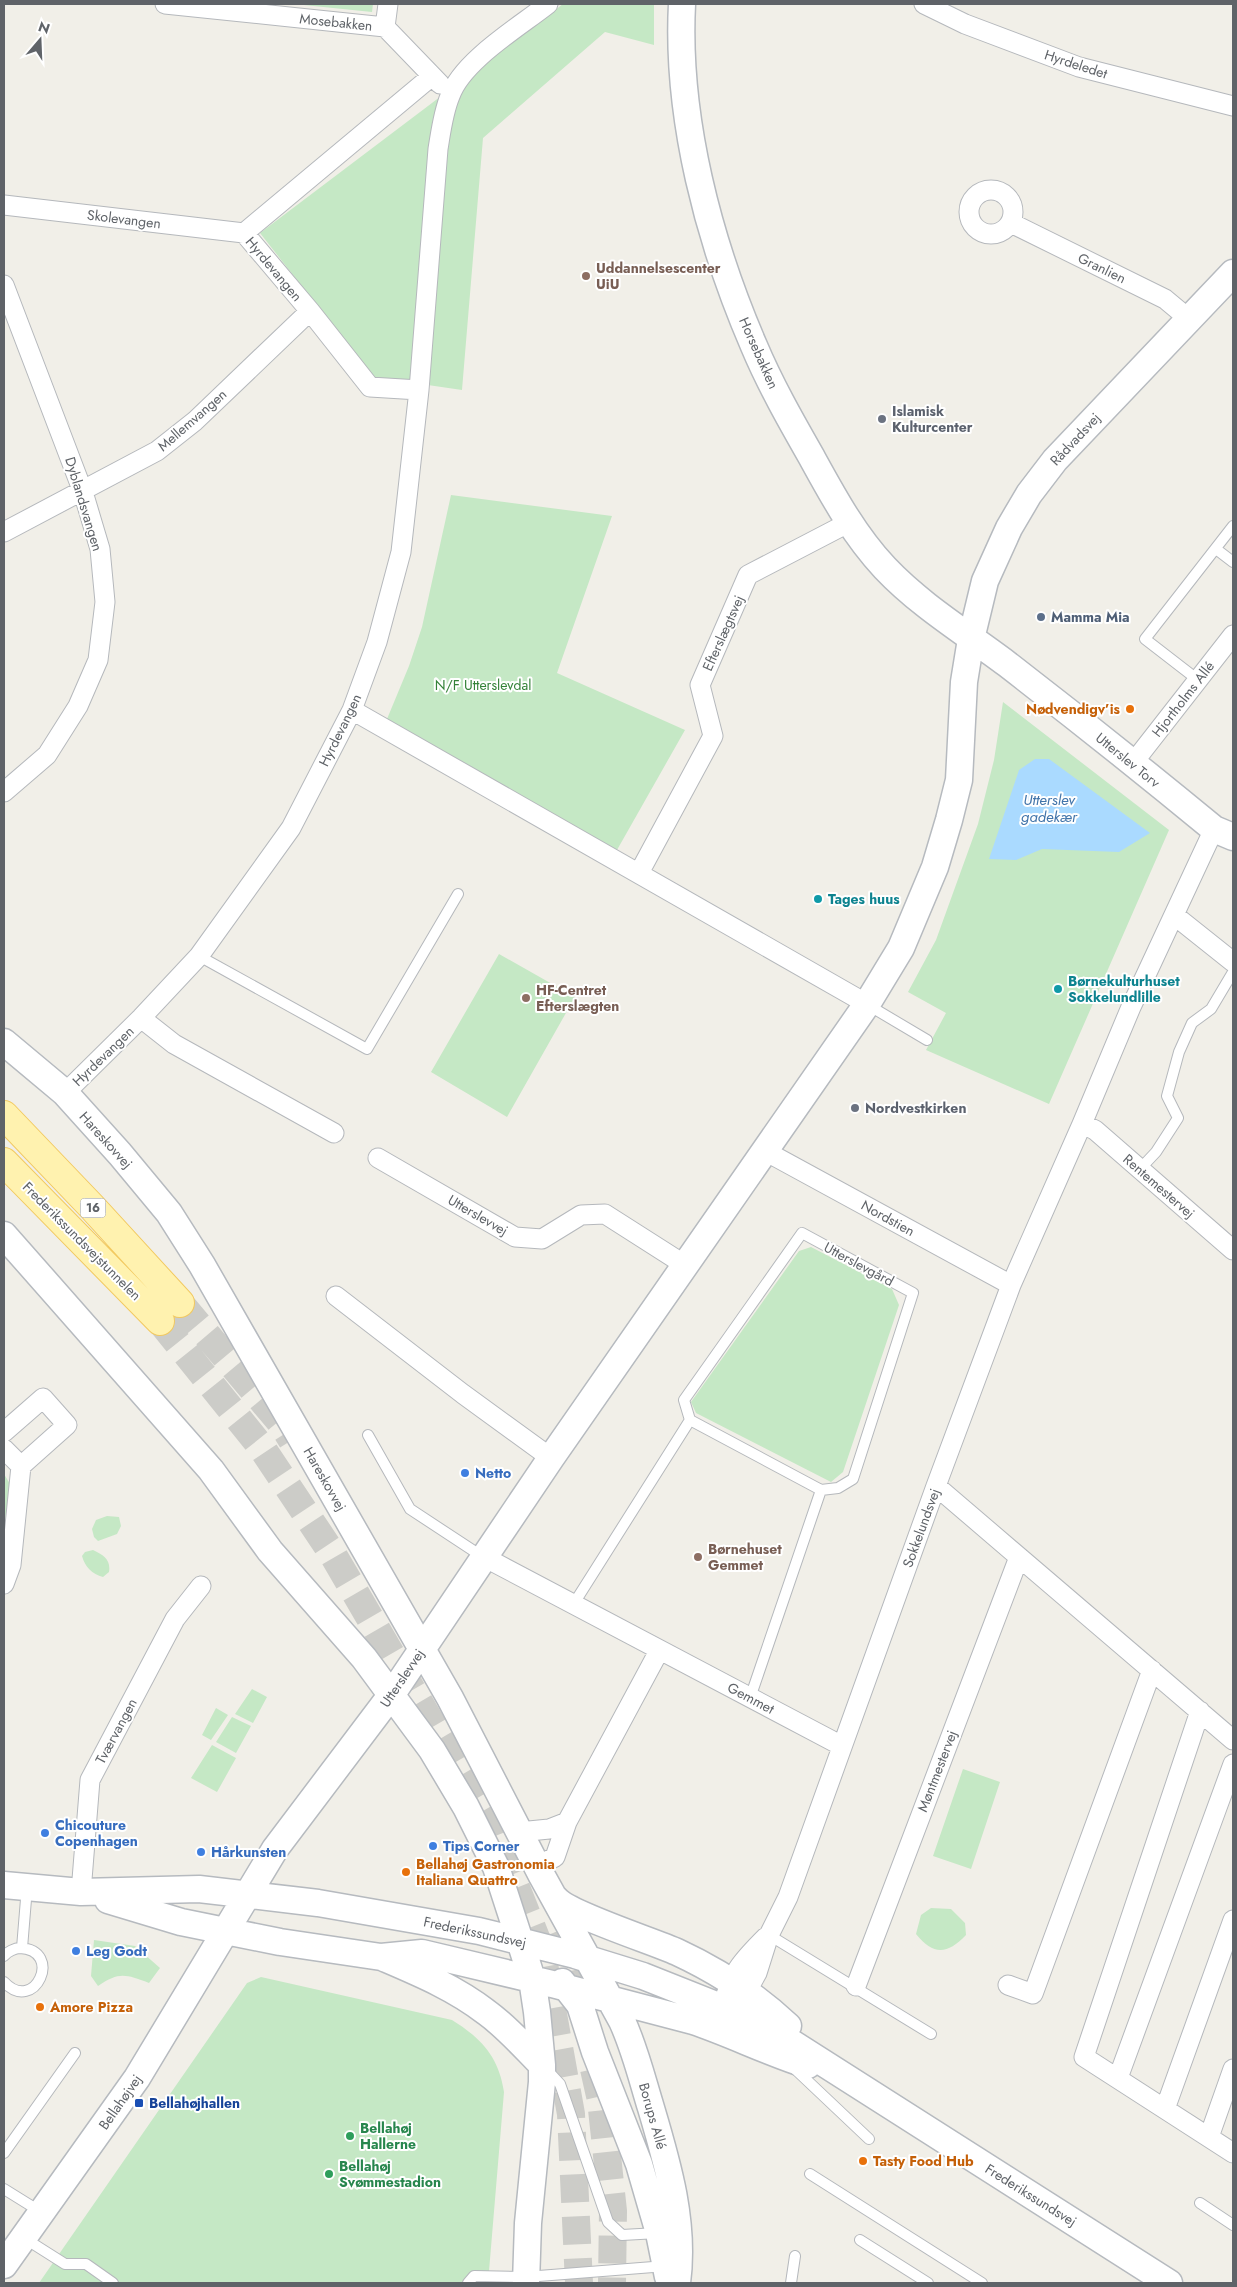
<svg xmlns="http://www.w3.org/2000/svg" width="1237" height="2287" font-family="Jost,sans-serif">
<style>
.green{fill:#c5e8c5}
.water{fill:#aadaff}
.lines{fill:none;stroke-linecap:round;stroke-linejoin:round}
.primary-tunnel{stroke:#ccccc8;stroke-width:28;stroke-dasharray:28 14;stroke-linecap:butt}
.lane-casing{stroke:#b5b8bc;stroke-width:12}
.street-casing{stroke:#b5b8bc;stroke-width:21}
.secondary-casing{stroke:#b6babf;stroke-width:29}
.primary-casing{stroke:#f2c960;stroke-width:30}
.lane{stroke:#fff;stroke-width:10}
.street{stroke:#fff;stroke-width:19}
.secondary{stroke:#fff;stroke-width:26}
.primary{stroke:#fff2af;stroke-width:28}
.education-dot{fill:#8d6e63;stroke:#fff;stroke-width:2}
.worship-dot{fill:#6b7280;stroke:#fff;stroke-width:2}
.service-dot{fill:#5c6f8a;stroke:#fff;stroke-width:2}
.food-dot{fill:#e8710a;stroke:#fff;stroke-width:2}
.culture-dot{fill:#0f9aa8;stroke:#fff;stroke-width:2}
.shop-dot{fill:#3f7fe0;stroke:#fff;stroke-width:2}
.transit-dot{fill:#1a4fb4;stroke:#fff;stroke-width:2}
.leisure-dot{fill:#2e9e5b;stroke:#fff;stroke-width:2}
.labels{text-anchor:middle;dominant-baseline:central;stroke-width:4;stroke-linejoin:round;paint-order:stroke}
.shield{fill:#fff;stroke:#8f9295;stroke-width:1}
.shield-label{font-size:12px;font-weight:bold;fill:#5f6368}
.street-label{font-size:14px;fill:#5f6368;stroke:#fff}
.education-label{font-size:14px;font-weight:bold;fill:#785e54;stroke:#fff;text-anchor:start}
.worship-label{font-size:14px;font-weight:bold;fill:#5b616d;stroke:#fff;text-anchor:start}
.service-label{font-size:14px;font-weight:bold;fill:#4e5e75;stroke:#fff;text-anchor:start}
.park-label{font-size:14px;fill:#348238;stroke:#fff}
.food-label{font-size:14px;font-weight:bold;fill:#c56008;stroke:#fff;text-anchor:start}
.culture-label{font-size:14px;font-weight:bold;fill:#0d838f;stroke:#fff;text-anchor:start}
.shop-label{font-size:14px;font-weight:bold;fill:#366cbe;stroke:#fff;text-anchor:start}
.transit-label{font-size:14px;font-weight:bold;fill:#164399;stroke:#fff;text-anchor:start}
.leisure-label{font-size:14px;font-weight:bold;fill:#27864d;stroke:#fff;text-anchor:start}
.water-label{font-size:15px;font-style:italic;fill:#4174aa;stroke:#fff}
</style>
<rect width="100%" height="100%" fill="#f1efe8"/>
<path class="green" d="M 294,4 L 373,4 L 372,12 Z
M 563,4 L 654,4 L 654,45 L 605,32 L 483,138 L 462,390 L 373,377 L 260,233 Z
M 451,495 L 612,516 L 557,673 L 685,730 L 617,850 L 387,719 L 409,666 L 422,627 Z
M 1003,702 L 1169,830 L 1049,1104 L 926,1050 L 946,1013 L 908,992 L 936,940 L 978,824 L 994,760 Z
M 499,954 L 575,997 L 507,1117 L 431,1072 Z
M 811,1247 L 892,1289 L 899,1305 L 843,1472 L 831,1482 L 696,1413 L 691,1402 L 799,1251 Z
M 4,1474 L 10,1484 L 4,1528 Z
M 107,1516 L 119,1517 L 121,1526 L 117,1534 L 98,1541 L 94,1537 L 92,1529 L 96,1520 Z
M 93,1550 C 104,1555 111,1560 109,1572 L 103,1577 C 92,1574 85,1567 82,1556 L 85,1552 Z
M 252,1689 L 267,1697 L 253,1723 L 235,1714 Z
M 216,1708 L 228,1715 L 211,1740 L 202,1735 Z
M 232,1717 L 251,1726 L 236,1753 L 216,1742 Z
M 212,1745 L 236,1758 L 217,1792 L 191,1778 Z
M 963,1769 L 1000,1782 L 971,1869 L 933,1856 Z
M 931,1908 L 951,1909 L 965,1923 L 966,1935 C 947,1955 933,1955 916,1934 L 921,1915 Z
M 94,1940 L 135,1946 L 160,1968 L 149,1983 C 125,1974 119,1972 98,1986 L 91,1976 Z
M 261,1977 L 452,2020 C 481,2038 499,2057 504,2092 L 488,2283 L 39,2283 L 247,1983 Z"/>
<path class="water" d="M 1035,759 L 1049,759 L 1150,833 L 1119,852 L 1042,849 L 1016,860 L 989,859 L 1019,770 Z"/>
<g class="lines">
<path class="primary-tunnel" d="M 180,1303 L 282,1424 L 292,1440
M 160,1321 L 262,1448 L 332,1553 L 492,1827 L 542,1953 L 571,2114 L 579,2283
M 558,1931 L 567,1953 L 580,2010
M 594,2069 L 601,2100 L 613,2211 L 612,2283"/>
<defs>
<path id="lane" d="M 1216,549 L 1233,562
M 1198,680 L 1145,639 L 1233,526
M 199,956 L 367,1049 L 458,894
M 868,1005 L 927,1040
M 1140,1169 L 1156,1152 L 1178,1118 L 1167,1096 L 1179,1052 L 1192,1023 L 1211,1009 L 1233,972
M 690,1420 L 821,1490
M 368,1435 L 410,1509 L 483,1557
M 573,1605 L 690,1420 L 684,1400 L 802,1233 L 913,1293 L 853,1479 L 838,1488 L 821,1490 L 750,1698
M 769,1935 L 931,2034
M 22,1948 L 27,1887
M 4,1956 C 7,1952 15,1948 20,1948 C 64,1950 35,2015 4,1982
M 795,2069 L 869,2139
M 547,2070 L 560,2084 L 608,2222 L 622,2235 L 658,2233
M 4,2153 L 75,2053
M 810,2174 L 982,2283
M 4,2189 L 41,2212
M 1200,2203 L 1233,2225
M 24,2238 L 65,2264 L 86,2264 L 113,2283
M 860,2240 L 928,2283
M 468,2283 L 474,2276 L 526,2277 L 666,2266
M 791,2283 L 795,2256"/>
<path id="street" d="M 165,4 L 385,27 L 440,84
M 924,4 L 965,24 L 1079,67 L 1233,106
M 385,27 L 388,4
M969 212a22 22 0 1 1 44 0a22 22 0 1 1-44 0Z
M 4,205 L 244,233
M 1011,223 L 1165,299 L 1189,319
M 4,285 L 83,492 L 100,549 L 105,602 L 98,660 L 78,706 L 47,755 L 4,792
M 419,390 L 370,387 L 310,311 L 244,233 L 432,76
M 4,532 L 157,451 L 195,421 L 310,311
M 352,710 L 867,1004
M 1133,763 L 1233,635
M 639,873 L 713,736 L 700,685 L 748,575 L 848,523
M 1174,915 L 1233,962
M 141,1018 L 174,1044 L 334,1133
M 65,1093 L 141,1018 L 199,956 L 291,828 L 352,710 L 377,642 L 401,552 L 419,390 L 438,149 C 441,131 443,113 450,96 C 462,61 519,27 548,4
M 1082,1124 L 1095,1130 L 1233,1250
M 765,1151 L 1011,1285
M 378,1158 L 515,1237 L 542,1239 L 581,1215 L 605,1214 L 685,1265
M 336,1296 L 463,1394 L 551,1458
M 4,1432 L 43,1398 L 67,1425 L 21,1466
M 4,1449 L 21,1466 L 11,1565 L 4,1584
M 936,1486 L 1233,1740
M 484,1557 L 842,1746
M 1200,1711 L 1084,2057 L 1233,2153
M 519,1832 L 549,1829 L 567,1822
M 537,1866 L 555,1857 L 567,1822 L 659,1651
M 81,1892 L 90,1780 L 175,1619 L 201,1586
M 1008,1985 L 1033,1994 L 1152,1670
M 856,1986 L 1019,1557
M 747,1991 L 757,1973 L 769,1935 L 788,1897 L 936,1486 L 1011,1285 L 1082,1124 L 1131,1007 L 1214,829
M 722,2007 C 733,1971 740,1963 766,1937
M 1118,2078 L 1233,1764
M 1165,2109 L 1233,1920
M 1209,2137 L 1233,2069"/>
<path id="secondary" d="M 682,4 C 676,118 709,242 754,346 C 770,384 791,421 811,456 C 833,496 854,535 885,568 C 921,606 966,633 1007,664 C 1077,718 1146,773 1214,829 L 1233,837
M 4,1042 L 65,1093 L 120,1154 L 169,1213 L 202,1265 L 450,1698 L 542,1876 L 622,2021 C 635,2049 642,2079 651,2108 C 668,2165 685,2223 677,2283
M 4,1235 L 211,1470 L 270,1551 L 364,1658 L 432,1750 L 466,1807 L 496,1867 L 520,1941 L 532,1979 L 537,2012 L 542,2065 L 542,2082 L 528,2223 L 526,2283
M 4,1885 L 81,1892 L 199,1889 L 318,1903 L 479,1931 L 575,1955 L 643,1976 L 759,2022 L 1169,2283
M 555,1898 C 567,1914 653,1941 677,1952 C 718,1971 755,1995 788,2026
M 108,1900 L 181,1922 L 280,1942 L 381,1957 L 422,1953 L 552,1984 L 693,2021 C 732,2034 769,2053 808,2065
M 384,1958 C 419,1973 455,1988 486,2012 C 507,2027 524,2047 542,2065
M 562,1982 L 580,2005 L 595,2052 L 639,2164 L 659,2233 L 668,2277
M 4,2265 L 137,2078 L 275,1849 L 392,1694 L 551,1458 L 867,1004 L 901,948 L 935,867 L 949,820 L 959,780 L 964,682 L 971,639 L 985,581 L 1009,528 L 1029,494 L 1055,460 L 1233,273"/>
<path id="primary" d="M 4,1115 L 93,1208 L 180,1303
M 4,1162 L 160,1321"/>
</defs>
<use href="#lane" class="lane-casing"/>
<use href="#street" class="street-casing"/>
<use href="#secondary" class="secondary-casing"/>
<use href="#primary" class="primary-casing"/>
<use href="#lane" class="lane"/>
<use href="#street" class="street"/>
<use href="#secondary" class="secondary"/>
<use href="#primary" class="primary"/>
</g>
<g class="education-dot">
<circle cx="586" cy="276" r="5"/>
<circle cx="526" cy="998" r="5"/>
<circle cx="698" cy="1557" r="5"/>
</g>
<g class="worship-dot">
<circle cx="882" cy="419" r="5"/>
<circle cx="855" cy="1108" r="5"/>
</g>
<circle class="service-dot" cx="1041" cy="617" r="5"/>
<g class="food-dot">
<circle cx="1130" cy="709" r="5"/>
<circle cx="406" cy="1872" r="5"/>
<circle cx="40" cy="2007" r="5"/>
<circle cx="863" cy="2161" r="5"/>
</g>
<g class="culture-dot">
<circle cx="818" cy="899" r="5"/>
<circle cx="1058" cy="989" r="5"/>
</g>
<g class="shop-dot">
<circle cx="465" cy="1473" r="5"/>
<circle cx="45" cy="1833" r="5"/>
<circle cx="433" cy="1846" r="5"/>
<circle cx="201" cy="1852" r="5"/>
<circle cx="76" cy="1951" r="5"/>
</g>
<rect class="transit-dot" x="134" y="2098" width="10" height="10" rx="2.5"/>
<g class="leisure-dot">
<circle cx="350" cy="2136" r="5"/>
<circle cx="329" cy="2174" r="5"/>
</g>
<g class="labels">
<rect class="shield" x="80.5" y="1198.5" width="25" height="19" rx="4"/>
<g class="shield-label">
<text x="93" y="1208">16</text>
</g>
<g class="street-label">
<text transform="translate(336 22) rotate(6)">Mosebakken</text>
<text transform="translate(1076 64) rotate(18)">Hyrdeledet</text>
<text transform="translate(124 219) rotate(7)">Skolevangen</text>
<text transform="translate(1102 268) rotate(26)">Granlien</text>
<text transform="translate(274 269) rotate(50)">Hyrdevangen</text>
<text transform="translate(759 353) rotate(66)">Horsebakken</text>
<text transform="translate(192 420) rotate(-41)">Mellemvangen</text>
<text transform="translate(1075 439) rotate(-47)">Rådvadsvej</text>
<text transform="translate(84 504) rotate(73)">Dyblandsvangen</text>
<text transform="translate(723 633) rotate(-66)">Efterslægtsvej</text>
<text transform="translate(1183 699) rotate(-52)">Hjortholms Allé</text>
<text transform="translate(340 730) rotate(-64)">Hyrdevangen</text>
<text transform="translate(1128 760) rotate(39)">Utterslev Torv</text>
<text transform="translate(103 1056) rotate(-44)">Hyrdevangen</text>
<text transform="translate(106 1140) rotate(48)">Hareskovvej</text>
<text transform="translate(1159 1186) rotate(41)">Rentemestervej</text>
<text transform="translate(478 1215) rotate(30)">Utterslevvej</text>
<text transform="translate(888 1218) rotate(29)">Nordstien</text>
<text transform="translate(82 1241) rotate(45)">Frederikssundsvejstunnelen</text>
<text transform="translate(859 1264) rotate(28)">Utterslevgård</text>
<text transform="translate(325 1479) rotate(60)">Hareskovvej</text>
<text transform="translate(921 1528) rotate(-70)">Sokkelundsvej</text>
<text transform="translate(402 1678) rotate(-56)">Utterslevvej</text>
<text transform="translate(751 1698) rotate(28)">Gemmet</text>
<text transform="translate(116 1731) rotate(-62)">Tværvangen</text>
<text transform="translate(937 1771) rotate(-69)">Møntmestervej</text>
<text transform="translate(475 1932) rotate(12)">Frederikssundsvej</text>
<text transform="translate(120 2102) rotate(-55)">Bellahøjvej</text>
<text transform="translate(653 2116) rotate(74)">Borups Allé</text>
<text transform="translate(1031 2195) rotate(32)">Frederikssundsvej</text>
</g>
<g class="education-label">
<text x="596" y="268">Uddannelsescenter<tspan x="596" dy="16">UiU</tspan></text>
<text x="536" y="990">HF-Centret<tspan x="536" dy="16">Efterslægten</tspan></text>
<text x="708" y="1549">Børnehuset<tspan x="708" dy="16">Gemmet</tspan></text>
</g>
<g class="worship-label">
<text x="892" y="411">Islamisk<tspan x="892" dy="16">Kulturcenter</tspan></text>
<text x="865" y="1108">Nordvestkirken</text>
</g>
<g class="service-label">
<text x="1051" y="617">Mamma Mia</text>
</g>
<g class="park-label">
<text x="483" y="685">N/F Utterslevdal</text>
</g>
<g class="food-label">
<text x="1120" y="709" text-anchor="end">Nødvendigv’is</text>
<text x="416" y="1864">Bellahøj Gastronomia<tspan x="416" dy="16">Italiana Quattro</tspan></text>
<text x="50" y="2007">Amore Pizza</text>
<text x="873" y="2161">Tasty Food Hub</text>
</g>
<g class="culture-label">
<text x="828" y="899">Tages huus</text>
<text x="1068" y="981">Børnekulturhuset<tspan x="1068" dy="16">Sokkelundlille</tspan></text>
</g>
<g class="shop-label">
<text x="475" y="1473">Netto</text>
<text x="55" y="1825">Chicouture<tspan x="55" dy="16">Copenhagen</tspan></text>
<text x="443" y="1846">Tips Corner</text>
<text x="211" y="1852">Hårkunsten</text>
<text x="86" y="1951">Leg Godt</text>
</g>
<g class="transit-label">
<text x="149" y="2103">Bellahøjhallen</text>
</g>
<g class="leisure-label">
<text x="360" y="2128">Bellahøj<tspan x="360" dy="16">Hallerne</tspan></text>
<text x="339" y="2166">Bellahøj<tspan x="339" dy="16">Svømmestadion</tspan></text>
</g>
<g class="water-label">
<text x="1049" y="800">Utterslev<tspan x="1049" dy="17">gadekær</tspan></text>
</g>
</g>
<rect width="1237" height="2287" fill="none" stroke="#5f6368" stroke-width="10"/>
<g transform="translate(40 40) rotate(19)" stroke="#ffffff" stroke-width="4" paint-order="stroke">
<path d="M0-4L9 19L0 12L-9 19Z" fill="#5f6368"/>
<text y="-8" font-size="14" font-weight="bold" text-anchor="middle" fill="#5f6368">N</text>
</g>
</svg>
